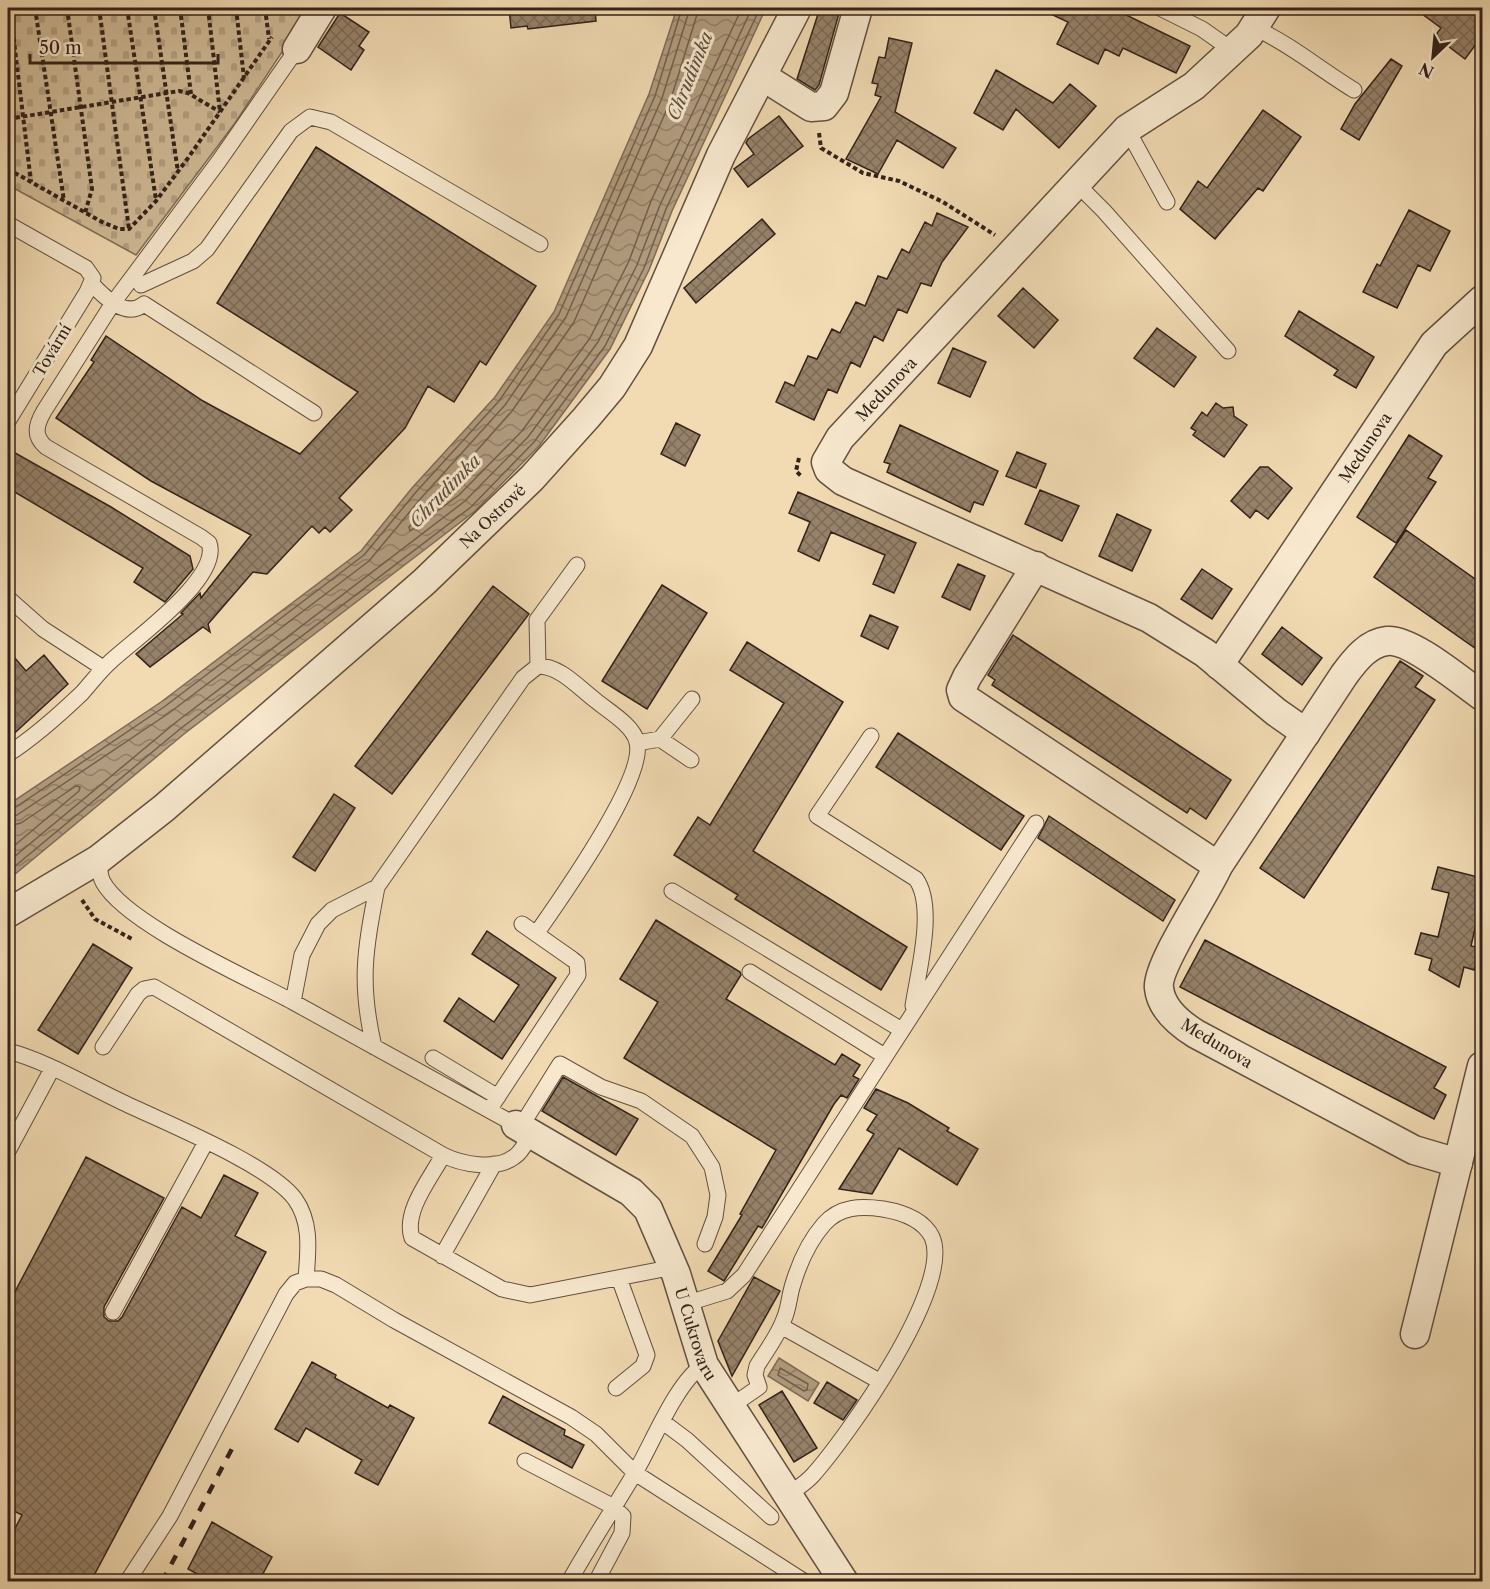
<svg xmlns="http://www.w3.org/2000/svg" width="1490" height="1589" font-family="'Libre Caslon Text',serif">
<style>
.cemetery{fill:url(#cemetery-stones);stroke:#826f5a;stroke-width:1.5}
.water{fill:url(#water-waves);stroke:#7e6b57;stroke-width:1.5}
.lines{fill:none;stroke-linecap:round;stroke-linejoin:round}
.shore{stroke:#725f4c;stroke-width:1.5}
.building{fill:url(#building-cross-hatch);stroke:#32221a;stroke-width:1.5}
.lane-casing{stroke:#625040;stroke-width:17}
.street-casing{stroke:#625040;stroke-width:31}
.path{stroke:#32221a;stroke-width:4;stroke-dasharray:4.5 3;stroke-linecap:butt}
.lane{stroke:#f7e8ce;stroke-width:15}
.street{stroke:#f7e8ce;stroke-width:28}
.rail{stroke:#32221a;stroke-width:4.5;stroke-dasharray:10 10;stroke-linecap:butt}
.labels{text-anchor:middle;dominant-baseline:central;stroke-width:6;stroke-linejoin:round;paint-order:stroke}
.street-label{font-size:16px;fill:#32221a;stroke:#f7e8ce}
.water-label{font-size:18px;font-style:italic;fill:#5e4d3d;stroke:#f7e8ce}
</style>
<defs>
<pattern id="cemetery-stones" width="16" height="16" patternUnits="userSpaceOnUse" patternTransform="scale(1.5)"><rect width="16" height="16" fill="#d1bc99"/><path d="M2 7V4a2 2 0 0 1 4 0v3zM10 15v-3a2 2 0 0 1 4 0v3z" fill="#b4a183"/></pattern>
<pattern id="water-waves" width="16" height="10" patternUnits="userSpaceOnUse" patternTransform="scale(1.5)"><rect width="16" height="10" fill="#b19c7f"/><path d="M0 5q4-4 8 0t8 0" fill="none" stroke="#917f67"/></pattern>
<pattern id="building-cross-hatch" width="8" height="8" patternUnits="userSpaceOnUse" patternTransform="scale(1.5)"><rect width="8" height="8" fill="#96826a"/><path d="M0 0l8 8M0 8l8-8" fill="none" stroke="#7b6a56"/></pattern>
</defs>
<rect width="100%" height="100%" fill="#f2dbb3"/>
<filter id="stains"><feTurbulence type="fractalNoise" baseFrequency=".00333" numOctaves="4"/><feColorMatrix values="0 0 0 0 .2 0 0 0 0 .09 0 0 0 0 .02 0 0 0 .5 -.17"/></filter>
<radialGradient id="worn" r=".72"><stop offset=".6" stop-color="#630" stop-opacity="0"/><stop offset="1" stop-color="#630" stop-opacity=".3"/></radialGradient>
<path class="cemetery" d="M 8,8 L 311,8 L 235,123 L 136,255 L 8,185 Z"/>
<path class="water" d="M 677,8 L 766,8 L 672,211 L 649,270 L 610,349 L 539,446 L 475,511 L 184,734 L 8,880 L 8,805 L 161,702 L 361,551 L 412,488 L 495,397 L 554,312 L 649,94 Z
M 779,1358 L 819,1383 L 808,1401 L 768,1376 Z"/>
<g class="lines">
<path class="shore" d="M 699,8 L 670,102 L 574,322 L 512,411 L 409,527 L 410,531 L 459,495 L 522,431 L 590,338 L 629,261 L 651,201 L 742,8
M 8,810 L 13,809 L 164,707 L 364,555 L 416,492 L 499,401 L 559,314 L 655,96 L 682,8
M 8,817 L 17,815 L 169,713 L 369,561 L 422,497 L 505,405 L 566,317 L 662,98 L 690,8
M 8,826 L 21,823 L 76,786 L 80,787 L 79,791 L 8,851
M 8,862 L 175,723 L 465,501 L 528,437 L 598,342 L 637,265 L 660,205 L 752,8
M 8,872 L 180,729 L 471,507 L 534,442 L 605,346 L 644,268 L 666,209 L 760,8
M 780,1368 L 808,1384 L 807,1390 L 804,1391 L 778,1375 Z"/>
</g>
<path class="building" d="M 509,8 L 595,8 L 596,21 L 528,29 L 527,26 L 511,28 Z
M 820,8 L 839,13 L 819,85 L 815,90 L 797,79 Z
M 1038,8 L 1112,8 L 1190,46 L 1176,73 L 1123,48 L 1119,56 L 1105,49 L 1098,64 L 1057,44 L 1068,22 Z
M 1414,8 L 1475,8 L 1482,13 L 1482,36 L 1465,59 L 1435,36 L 1441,28 Z
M 340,13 L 369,32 L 359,46 L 364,50 L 351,70 L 318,47 Z
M 889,38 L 912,43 L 895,112 L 956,148 L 943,168 L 897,140 L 878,174 L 846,159 L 881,97 L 875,95 L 878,84 L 872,83 L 879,57 L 885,58 Z
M 1391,59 L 1402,66 L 1359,140 L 1341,129 L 1355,104 Z
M 996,70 L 1053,103 L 1070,84 L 1096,106 L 1059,148 L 1016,109 L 1003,130 L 974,113 Z
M 1263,110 L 1301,137 L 1263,191 L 1258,188 L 1215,239 L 1180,209 L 1198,181 L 1207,188 Z
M 779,116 L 803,146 L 748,187 L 734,169 L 754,154 L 746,143 L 748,139 Z
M 316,147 L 536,286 L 486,365 L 480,361 L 454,402 L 428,386 L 405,428 L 339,498 L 352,510 L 330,532 L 325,527 L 319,533 L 312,526 L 267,574 L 253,572 L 208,624 L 210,632 L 203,627 L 150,667 L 136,654 L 183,614 L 181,613 L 200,593 L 201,598 L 251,535 L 151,481 L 56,418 L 94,362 L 91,360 L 106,336 L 203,401 L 300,454 L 358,392 L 217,303 Z
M 1409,210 L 1450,231 L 1430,271 L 1418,265 L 1397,308 L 1363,292 L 1377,264 L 1380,266 Z
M 937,213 L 968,227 L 942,262 L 931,286 L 921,283 L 907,313 L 898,309 L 883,341 L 874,336 L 860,367 L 851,362 L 837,393 L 828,389 L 814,420 L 776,402 L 785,382 L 794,386 L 808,356 L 817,359 L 832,329 L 840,333 L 856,302 L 865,306 L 878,276 L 887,279 L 902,249 L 909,253 L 925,222 L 932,226 Z
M 762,219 L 775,234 L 696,303 L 684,288 Z
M 1023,288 L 1058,320 L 1034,348 L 998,316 Z
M 1299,311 L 1374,357 L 1356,388 L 1334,375 L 1338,370 L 1285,336 Z
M 1157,328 L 1196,357 L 1174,387 L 1134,358 Z
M 953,348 L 986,362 L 970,397 L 938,383 Z
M 1216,403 L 1223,408 L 1233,407 L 1234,416 L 1247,425 L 1224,457 L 1193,435 L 1196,431 L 1191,428 L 1202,412 L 1207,416 Z
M 676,423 L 700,435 L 685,466 L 661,454 Z
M 900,425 L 998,471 L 983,505 L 974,502 L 970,512 L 887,472 L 890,464 L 884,462 Z
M 1409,435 L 1442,456 L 1428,478 L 1436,482 L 1396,543 L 1357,517 Z
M 8,449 L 111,507 L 190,556 L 193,569 L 165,602 L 134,582 L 143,568 L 8,488 Z
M 1017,452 L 1046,464 L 1036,488 L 1006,476 Z
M 1260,467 L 1268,467 L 1292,488 L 1268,519 L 1256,510 L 1250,518 L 1231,501 Z
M 1040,490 L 1079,506 L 1062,541 L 1025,524 Z
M 798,492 L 916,543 L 894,593 L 873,584 L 885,555 L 831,532 L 819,561 L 798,551 L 810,522 L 789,513 Z
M 1117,514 L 1151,530 L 1132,571 L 1099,556 Z
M 1406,530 L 1482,584 L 1482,653 L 1374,577 Z
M 958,564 L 985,576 L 970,610 L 942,597 Z
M 1202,569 L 1232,589 L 1212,619 L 1181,599 Z
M 662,585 L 707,613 L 647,709 L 602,681 Z
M 493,586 L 529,614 L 392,794 L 355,766 Z
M 870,615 L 898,627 L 888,649 L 861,636 Z
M 1282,627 L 1322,658 L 1302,685 L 1262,654 Z
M 1013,635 L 1231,780 L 1206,819 L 1190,808 L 1187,813 L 992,685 L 995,680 L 988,675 Z
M 747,642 L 843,702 L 753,851 L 907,947 L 881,990 L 735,899 L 738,895 L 674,855 L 698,817 L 710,825 L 784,703 L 730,670 Z
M 8,650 L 26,671 L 44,655 L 68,684 L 8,739 Z
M 1400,661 L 1423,676 L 1415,687 L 1435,700 L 1304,898 L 1260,868 Z
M 898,733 L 1024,816 L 1001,850 L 876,767 Z
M 334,794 L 355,808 L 315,871 L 293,857 Z
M 1049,816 L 1175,900 L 1163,921 L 1038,838 Z
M 1438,867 L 1482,878 L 1482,898 L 1471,946 L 1480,948 L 1474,970 L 1464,967 L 1459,987 L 1429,970 L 1432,959 L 1415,954 L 1421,933 L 1438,937 L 1449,893 L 1432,889 Z
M 656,920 L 740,972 L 741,975 L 726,999 L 835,1065 L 842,1054 L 860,1065 L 853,1076 L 859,1079 L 847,1098 L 841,1095 L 834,1104 L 762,1228 L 758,1226 L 724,1281 L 708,1271 L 742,1215 L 740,1214 L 776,1150 L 624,1058 L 658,1002 L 620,979 Z
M 487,931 L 556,978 L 502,1059 L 444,1021 L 459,998 L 494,1022 L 519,985 L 472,954 Z
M 1205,940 L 1446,1067 L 1434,1088 L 1446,1095 L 1434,1119 L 1180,987 Z
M 93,944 L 132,968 L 78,1054 L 38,1030 Z
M 563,1077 L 638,1119 L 616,1155 L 542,1111 Z
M 876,1089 L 908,1103 L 949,1128 L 947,1131 L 978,1149 L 957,1185 L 899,1148 L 872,1194 L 839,1189 L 874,1134 L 867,1130 L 877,1115 L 864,1108 Z
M 86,1157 L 164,1198 L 104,1307 L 104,1317 L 109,1321 L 118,1321 L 122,1317 L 182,1207 L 201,1218 L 224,1175 L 258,1193 L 235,1236 L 266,1252 L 91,1581 L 8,1581 L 8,1542 L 22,1515 L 8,1508 L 8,1305 Z
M 754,1277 L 780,1291 L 732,1376 L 718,1341 Z
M 312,1362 L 336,1375 L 335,1378 L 388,1408 L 390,1405 L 414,1418 L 378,1485 L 355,1473 L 362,1460 L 306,1428 L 298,1442 L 275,1429 Z
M 827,1382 L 857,1400 L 843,1420 L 814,1403 Z
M 782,1391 L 817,1448 L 794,1462 L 759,1405 Z
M 503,1396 L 565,1430 L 564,1435 L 584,1445 L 572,1468 L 489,1423 Z
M 212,1522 L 272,1557 L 259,1581 L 210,1581 L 188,1569 Z"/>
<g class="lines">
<defs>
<path id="lane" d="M 1160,8 L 1202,29 L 1232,50
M 1255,28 C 1290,44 1321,70 1354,90
M 1127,129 L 1167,202
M 1076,183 L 1104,211 L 1228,351
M 8,224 L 86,268 L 93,278 L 87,292 L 8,421
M 92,284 C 104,297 126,319 144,304 L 314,413
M 141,285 L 193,261 L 207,249 L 291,131 L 310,117 L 331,122 L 540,244
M 8,598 L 43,629 L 103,668
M 871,736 L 817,816 L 916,879 C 936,907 918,972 913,1006
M 660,739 L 691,760
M 637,743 L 660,739 L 692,699
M 8,754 C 33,738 60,714 82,693 C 91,683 99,672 110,662 C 132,641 222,578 209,543 L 201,537 L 46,447 C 33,436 36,425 44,411 L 113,303 L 219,161 L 297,49
M 99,859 C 100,867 99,875 103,882 C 126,924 247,977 293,1002
M 672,891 L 900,1029
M 536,934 C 559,901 646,779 637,742 C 633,725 608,711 595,700 C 578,687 560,666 538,666
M 750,972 L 883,1055
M 103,1047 L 138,994 L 144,989 L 154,987 L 443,1155
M 374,1047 C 359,982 365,951 377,887
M 8,1051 C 46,1061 84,1084 120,1101 C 163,1122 269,1164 295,1199 C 312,1223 308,1251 306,1279 L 321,1279 L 336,1285 L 394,1320 L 571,1417 L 596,1434 L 635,1473 L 805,1582
M 433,1058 L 498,1097
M 489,1110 L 578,975 L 577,963 L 572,959 L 522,924
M 516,1125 L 293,1002 L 302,955 L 318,924 L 332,910 L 377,887 L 523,678 L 538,666 L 537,620 L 577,565
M 520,1128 L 560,1064 L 601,1087 L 641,1101 L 692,1136 L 712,1167 L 718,1195 L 715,1217 L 705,1244
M 530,1134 C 526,1142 522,1152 514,1157 C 496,1171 461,1164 443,1155 C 431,1178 403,1211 412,1238 L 502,1289 L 530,1295 L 674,1267
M 8,1151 L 52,1069
M 442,1256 L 494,1164
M 685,1304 L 727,1291 L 744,1275 L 1036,823
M 113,1312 L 206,1142
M 781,1326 L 879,1381
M 616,1388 L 643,1366 L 647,1355 L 619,1278
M 730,1407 L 759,1387 L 755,1375 L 757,1366 C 766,1351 778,1336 784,1319 C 789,1308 789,1296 793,1284 C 799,1264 810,1240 824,1224 C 840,1206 861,1206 883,1209 C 901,1212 923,1219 932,1237 C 954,1286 847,1437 813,1475 C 806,1483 797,1488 788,1495
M 663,1422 L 687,1440 L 771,1517
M 525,1461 L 612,1506 L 623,1516 L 622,1533 L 596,1582
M 127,1582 L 170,1516 L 286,1294 L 295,1283 L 306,1279
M 569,1582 C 590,1544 614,1508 636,1471 C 652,1444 678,1379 704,1365"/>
<g id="street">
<path d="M 1266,8 L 1249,35 L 1194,86 L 1127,129 L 840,438 L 826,462 L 829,470 L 843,481 L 1149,618 L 1205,653 L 1276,712 L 1306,733"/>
<path d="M 297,49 L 322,8"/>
<path d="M 762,76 L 811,107 L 824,106 L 834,93 L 858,8"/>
<path d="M 1036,566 L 967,677 L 961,690 L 963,697 L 1218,866"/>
<path id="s1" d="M 1219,665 L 1434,344 L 1482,300"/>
<path id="s2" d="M 8,913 L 99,859 L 164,808 L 424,582 L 532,478 L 586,418 L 612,387 L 638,346 L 721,155 L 797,8"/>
<path id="s3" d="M 516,1125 L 631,1192 L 648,1209 L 676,1274 L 704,1365 L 844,1582"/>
<path d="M 1458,1163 L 1414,1150 L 1196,1034 C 1180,1024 1161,1009 1159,988 C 1156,966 1207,892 1218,866 L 1344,675 C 1355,660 1368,643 1387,641 C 1410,638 1462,682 1482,696"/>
<path d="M 1415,1334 L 1482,1066"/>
</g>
</defs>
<use href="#lane" class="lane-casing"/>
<use href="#street" class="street-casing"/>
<path class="path" d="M 10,8 L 31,182
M 35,8 L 64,201
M 67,8 L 92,189 L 85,213
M 99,8 L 129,229
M 127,8 L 156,200
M 154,8 L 178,172
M 180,8 L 191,94
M 208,8 L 220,112
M 236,8 L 244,78
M 265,8 L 269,39
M 1481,8 L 1482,9
M 8,119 L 179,91 L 188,93 L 220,112
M 819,133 L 821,148 L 863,173 L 899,181 L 943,202 L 995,235
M 8,169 L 102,222 L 119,229 L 129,229 L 156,201 L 188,158 L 272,37
M 799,458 L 796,471 L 802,477
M 82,900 L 95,919 L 132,939"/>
<use href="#lane" class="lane"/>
<use href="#street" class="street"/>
<path class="rail" d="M 162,1582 L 236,1441"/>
</g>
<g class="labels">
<g class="street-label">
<text transform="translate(52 350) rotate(-59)">Tovární</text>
<text transform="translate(886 389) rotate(-47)">Medunova</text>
<text stroke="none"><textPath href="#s1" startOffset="262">Medunova</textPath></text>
<text stroke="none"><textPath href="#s2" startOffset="628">Na Ostrově</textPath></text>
<text transform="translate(1217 1043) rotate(31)">Medunova</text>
<text stroke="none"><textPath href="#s3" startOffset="291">U Cukrovaru</textPath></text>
</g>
<g class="water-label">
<text transform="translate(690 76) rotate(-68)">Chrudimka</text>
<text transform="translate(445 491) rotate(-46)">Chrudimka</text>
</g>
</g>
<rect width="1490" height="1589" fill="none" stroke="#f2dbb3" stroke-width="30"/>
<rect x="9" y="9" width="1472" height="1571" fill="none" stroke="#32221a" stroke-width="3"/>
<rect x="15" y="15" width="1460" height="1559" fill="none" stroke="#32221a" stroke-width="1.5"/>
<g transform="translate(1433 57) rotate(206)" stroke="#f7e8ce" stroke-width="4.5" paint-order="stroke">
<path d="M0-4.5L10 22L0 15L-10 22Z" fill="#32221a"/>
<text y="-9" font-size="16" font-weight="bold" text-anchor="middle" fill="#32221a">N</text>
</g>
<path d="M30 54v9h188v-9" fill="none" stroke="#32221a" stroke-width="3"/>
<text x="39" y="54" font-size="18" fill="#32221a" stroke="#f7e8ce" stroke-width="4.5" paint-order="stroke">50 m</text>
<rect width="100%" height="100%" filter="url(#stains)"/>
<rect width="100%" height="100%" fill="url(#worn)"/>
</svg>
